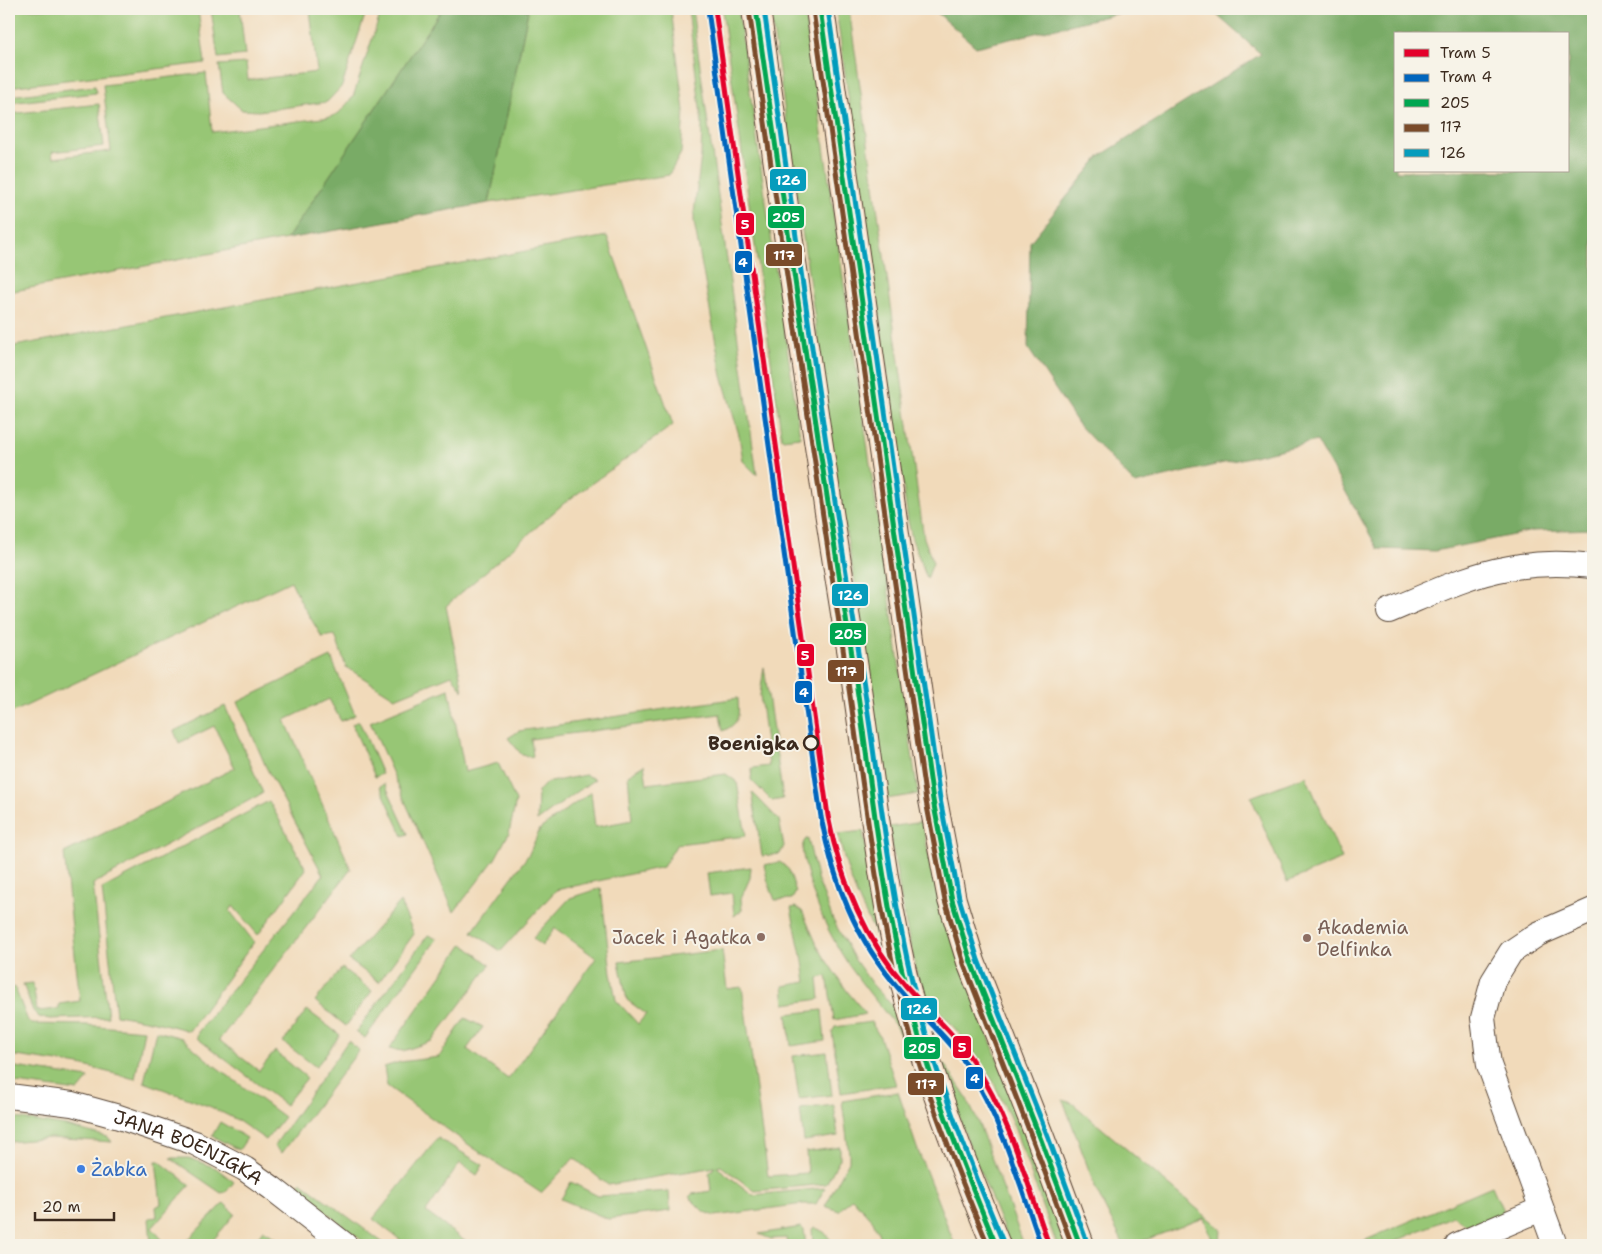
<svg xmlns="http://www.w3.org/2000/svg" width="1602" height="1254" font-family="'Shantell Sans',sans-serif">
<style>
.green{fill:#97c675;stroke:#69784a}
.forest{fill:#79ab66;stroke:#5a6a42;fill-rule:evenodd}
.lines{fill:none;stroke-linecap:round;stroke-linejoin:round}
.minor-casing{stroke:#564435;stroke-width:26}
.secondary-casing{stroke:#564435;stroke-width:30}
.minor{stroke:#fff;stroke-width:24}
.secondary{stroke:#fbe5cf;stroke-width:28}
.bus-1-casing{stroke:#f7f3e8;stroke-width:9}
.bus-2-casing{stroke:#f7f3e8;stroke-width:9}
.bus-3-casing{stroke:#f7f3e8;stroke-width:9}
.bus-1{stroke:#00a651;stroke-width:5}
.bus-2{stroke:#7a4b2a;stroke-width:5}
.bus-3{stroke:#069cbc;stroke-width:5}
.tram-1-casing{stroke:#f7f3e8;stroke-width:9}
.tram-2-casing{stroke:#f7f3e8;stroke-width:9}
.tram-1{stroke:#e4002b;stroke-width:5}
.tram-2{stroke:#0065bd;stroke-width:5}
.stop-dot{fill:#f7f3e8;stroke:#3b2a1e;stroke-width:2.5}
.education-dot{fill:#8d6e63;stroke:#f7f3e8;stroke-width:2}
.shop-dot{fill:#3f7fe0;stroke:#f7f3e8;stroke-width:2}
.labels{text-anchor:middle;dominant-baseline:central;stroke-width:4;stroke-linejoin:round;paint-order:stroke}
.stop-label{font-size:19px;font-weight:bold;fill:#3b2a1e;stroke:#f7f3e8;text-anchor:end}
.education-label{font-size:19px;fill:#785e54;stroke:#f7f3e8;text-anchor:start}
.street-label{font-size:19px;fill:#3b2a1e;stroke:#f7f3e8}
.shop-label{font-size:19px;fill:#366cbe;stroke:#f7f3e8;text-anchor:start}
.line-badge{stroke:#f7f3e8;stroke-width:2}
.badge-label{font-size:14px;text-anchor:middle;font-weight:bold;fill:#fff}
</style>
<rect width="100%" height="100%" fill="#f7f3e8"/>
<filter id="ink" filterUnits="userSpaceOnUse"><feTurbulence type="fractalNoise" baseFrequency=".02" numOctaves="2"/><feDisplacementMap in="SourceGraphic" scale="10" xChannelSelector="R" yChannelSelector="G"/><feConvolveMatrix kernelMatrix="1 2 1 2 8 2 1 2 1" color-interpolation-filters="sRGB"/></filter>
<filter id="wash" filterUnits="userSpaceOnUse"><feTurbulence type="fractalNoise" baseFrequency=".0096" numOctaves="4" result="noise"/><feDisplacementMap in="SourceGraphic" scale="20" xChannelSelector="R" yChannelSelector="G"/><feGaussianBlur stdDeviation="1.12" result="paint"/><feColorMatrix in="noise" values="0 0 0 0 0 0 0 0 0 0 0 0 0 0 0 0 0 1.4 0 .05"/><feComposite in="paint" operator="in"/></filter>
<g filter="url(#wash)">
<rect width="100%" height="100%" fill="#f1daba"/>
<path class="green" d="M 9,9 L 198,9 L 205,63 L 9,87 Z
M 211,9 L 240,9 L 245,55 L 218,58 Z
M 310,9 L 367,9 L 342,86 L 327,102 L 259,111 L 242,110 L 223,93 L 219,65 L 246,63 L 248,80 L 317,72 Z
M 382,9 L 442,9 L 287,239 L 9,292 L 9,114 L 99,104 L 104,146 L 52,152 L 53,158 L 111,151 L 103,85 L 206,73 L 212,132 L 330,117 L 339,113 L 353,97 Z
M 523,9 L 671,9 L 684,111 L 681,153 L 669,175 L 489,203 L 528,11 Z
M 688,9 L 692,9 L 757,475 L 743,461 L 739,435 L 722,376 L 694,222 L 694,213 L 701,155 L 702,124 Z
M 722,9 L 738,9 L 800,437 L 782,439 Z
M 770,9 L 804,9 L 918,794 L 886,799 L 858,598 L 837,483 L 823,390 L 825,389 Z
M 836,9 L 849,9 L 924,538 L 933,563 L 927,579 L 912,539 L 908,521 Z
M 95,86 L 96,93 L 9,103 L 9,96 Z
M 607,236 L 673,425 L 563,504 L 446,606 L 463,691 L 452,675 L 395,698 L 346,667 L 335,635 L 322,637 L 302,604 L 291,581 L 9,714 L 9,347 Z
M 331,657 L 355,715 L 341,721 L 329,699 L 285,720 L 351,869 L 219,1040 L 259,1071 L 275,1051 L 307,1078 L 285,1105 L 197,1038 L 198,1032 L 323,875 L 266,767 L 238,702 Z
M 764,667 L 783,799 L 772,801 L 751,780 L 752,768 L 769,766 L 760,695 Z
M 449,689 L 465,772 L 498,763 L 516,801 L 509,833 L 495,859 L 454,912 L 370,722 Z
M 738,698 C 739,716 740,723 723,731 L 720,714 L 531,739 L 533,757 L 522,755 L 508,738 L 519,731 Z
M 225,706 L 263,793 L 93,884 L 108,1017 L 50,1019 L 39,1017 L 33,1011 L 23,984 L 33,983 L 37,1011 L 59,1009 L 59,1004 L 80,1001 L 64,853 L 235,768 L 214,726 L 179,743 L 174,731 Z
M 359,721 L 382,774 L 375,777 L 352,724 Z
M 644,765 L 647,784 L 726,774 L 737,782 L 746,836 L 677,844 L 663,867 L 556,890 L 501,951 L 472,932 L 529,854 L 540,829 L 591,792 L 595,827 L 632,820 L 628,775 Z
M 585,775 L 595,779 L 537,821 L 538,792 L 546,783 Z
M 1306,776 L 1342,859 L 1287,882 L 1251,797 Z
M 385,784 L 408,834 L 403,836 L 380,786 Z
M 752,792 L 779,820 L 784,846 L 780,854 L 762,856 Z
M 269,801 L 306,869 L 258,935 L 233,906 L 230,911 L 254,942 L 189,1031 C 164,1023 141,1019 116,1015 L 102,889 Z
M 922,822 L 932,871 L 942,911 L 1067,1245 L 1057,1245 L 1013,1124 L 993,1081 L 966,1041 L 920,989 L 904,916 L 889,827 Z
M 863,831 L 883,945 C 861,911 847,874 838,834 Z
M 806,839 L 808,839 L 817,878 L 833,920 L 855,960 L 872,984 L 900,1014 L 910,1052 L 906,1053 L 900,1035 L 895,1025 C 880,1006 864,987 850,967 C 830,937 814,903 806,868 C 804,859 799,846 806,839 Z
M 780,862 L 789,870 L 796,892 L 792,899 L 775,900 L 768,882 L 764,865 Z
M 751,867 L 750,878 L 741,898 L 742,910 L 734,916 L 732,893 L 710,896 L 707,873 Z
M 601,888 L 611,973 L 616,1000 L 638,1024 L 646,1014 L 627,1000 L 619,962 L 722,950 L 727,989 L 742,987 L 768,1176 L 808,1173 L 806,1152 L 840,1147 L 840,1159 L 826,1184 L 755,1191 L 721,1166 L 717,1167 L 753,1195 L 825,1188 L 816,1204 L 803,1204 L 715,1216 L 703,1211 L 689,1197 L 692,1194 L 711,1191 L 709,1173 L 715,1167 L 608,1185 L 574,1158 L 541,1193 L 472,1147 L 387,1086 L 384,1067 L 400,1062 L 439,1057 L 465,1018 L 483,1027 L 467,1049 L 508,1079 L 596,958 L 555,928 L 542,946 L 533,938 L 570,898 Z
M 400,902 L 414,934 L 379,982 L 349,960 Z
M 795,907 L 802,911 L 818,947 L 826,960 L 847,991 L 866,1014 L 834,1020 L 827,976 L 818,978 L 820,999 L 785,1004 L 783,986 L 806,982 L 802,955 L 801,955 L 791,908 Z
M 428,935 L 437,939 L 365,1038 L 356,1032 Z
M 463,944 L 490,965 L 432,1041 L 403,1051 L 389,1049 Z
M 342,968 L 372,991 L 346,1026 L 315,1001 Z
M 9,986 L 15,988 L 28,1021 L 32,1024 L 86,1025 L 144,1030 L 135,1079 L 80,1065 L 9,1055 Z
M 307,1010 L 340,1035 L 316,1067 L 283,1042 Z
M 822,1010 L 825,1041 L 791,1046 L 787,1014 Z
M 871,1022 L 880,1037 L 896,1085 L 841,1093 L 832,1032 L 835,1027 Z
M 156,1031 L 182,1038 L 211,1063 L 284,1117 L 266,1140 L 237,1120 L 211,1107 L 144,1082 Z
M 348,1041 L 359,1050 L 282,1153 L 274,1146 Z
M 827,1052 L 832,1095 L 799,1099 L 793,1056 Z
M 944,1064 L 964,1093 L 978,1122 L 1024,1245 L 1010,1245 L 961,1124 L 942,1065 Z
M 9,1066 L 89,1078 L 78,1091 L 9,1082 Z
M 898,1092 L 917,1148 L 955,1245 L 883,1245 L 873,1221 L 852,1198 L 839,1211 L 825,1206 L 849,1161 L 849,1154 L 842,1101 Z
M 1063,1100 L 1072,1103 L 1221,1229 L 1220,1245 L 1214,1245 L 1204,1218 L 1132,1245 L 1124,1245 L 1097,1192 Z
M 834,1105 L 838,1136 L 804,1141 L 800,1109 Z
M 9,1117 L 66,1126 L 108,1137 L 112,1142 L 50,1138 L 9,1142 Z
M 220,1122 L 247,1138 L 239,1150 L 212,1136 Z
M 438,1138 L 483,1165 L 477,1175 L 460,1163 L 426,1212 L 470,1245 L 407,1245 L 373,1219 Z
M 170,1158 L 189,1158 L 216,1168 L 234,1182 L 226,1192 L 221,1193 Z
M 156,1161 L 159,1161 L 190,1185 L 152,1228 L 167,1245 L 151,1245 L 149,1218 L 157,1217 L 156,1207 L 161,1204 Z
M 301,1182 L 386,1245 L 368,1245 L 306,1197 L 298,1187 Z
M 571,1182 L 598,1196 L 669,1191 L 670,1211 L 608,1219 L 561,1199 Z
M 1492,1186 L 1504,1213 L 1470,1228 L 1453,1216 L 1387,1245 L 1354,1245 Z
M 224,1203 L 235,1214 L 209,1245 L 183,1245 Z
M 801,1227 L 804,1230 L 806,1245 L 787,1245 L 786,1238 L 771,1239 L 759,1234 Z
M 814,1227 L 824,1232 L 835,1245 L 813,1245 L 812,1229 Z
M 263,1230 L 284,1243 L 284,1245 L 252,1245 Z"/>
<path class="forest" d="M 442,9 L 523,9 L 528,11 L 489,203 L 287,239 Z
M 933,9 L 1137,9 L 976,47 Z
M 1210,9 L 1593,9 L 1593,529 L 1533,531 L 1435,551 L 1378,549 L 1317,441 L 1135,484 L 1079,425 L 1028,348 L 1030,242 L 1100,156 L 1261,54 ZM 1396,34 L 1568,34 L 1568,171 L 1396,171 Z"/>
</g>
<g filter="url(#ink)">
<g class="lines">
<defs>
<g id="minor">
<path d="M 1389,611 C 1428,595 1467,575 1509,568 C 1536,563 1566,563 1593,566"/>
<path id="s1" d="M 9,1096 L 72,1104 L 119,1117 L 195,1143 L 245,1169 L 272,1188 L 345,1245"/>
<path d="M 1457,1245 L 1541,1209"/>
<path d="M 1555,1245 L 1489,1065 L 1483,1018 L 1493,981 L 1511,952 L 1538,934 L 1593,910"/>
</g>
<path id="secondary" d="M 756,9 C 787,227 817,445 853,662 C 870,771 880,881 906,988 C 928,1077 961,1161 996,1245
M 820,9 L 933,800 L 952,900 L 971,962 L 1041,1140 L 1080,1245"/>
</defs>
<use href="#minor" class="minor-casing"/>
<use href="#secondary" class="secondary-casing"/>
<use href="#minor" class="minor"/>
<use href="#secondary" class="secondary"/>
<defs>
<path id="bus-1" d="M 756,9 C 787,225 817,441 852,656 C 870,766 879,878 906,988 C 927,1076 961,1161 996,1245
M 820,9 L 933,800 L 952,900 L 971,962 L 1041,1140 L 1080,1245"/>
<path id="bus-2" d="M 749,10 C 779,228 812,445 845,663 C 862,771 873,881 898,988 C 919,1076 953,1161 988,1245
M 813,10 L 926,801 L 945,901 L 964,964 L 1034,1143 L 1072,1245"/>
<path id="bus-3" d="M 764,9 C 794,224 824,439 859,654 C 877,764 887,876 913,985 C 934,1074 968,1158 1003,1242
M 828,9 L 940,799 L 959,898 L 978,960 L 1048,1137 L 1087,1242"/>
</defs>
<use href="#bus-1" class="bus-1-casing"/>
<use href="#bus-2" class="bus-2-casing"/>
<use href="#bus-3" class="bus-3-casing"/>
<use href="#bus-1" class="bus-1"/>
<use href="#bus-2" class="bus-2"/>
<use href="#bus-3" class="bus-3"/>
<defs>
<path id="tram-1" d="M 715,9 L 828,816 C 840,879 863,937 906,986 C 929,1012 955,1034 974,1063 C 1010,1118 1027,1183 1049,1245"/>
<path id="tram-2" d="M 708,10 L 821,817 C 833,882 856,940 900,990 C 922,1016 949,1038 968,1067 C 1002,1121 1020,1185 1041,1245"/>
</defs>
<use href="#tram-1" class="tram-1-casing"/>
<use href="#tram-2" class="tram-2-casing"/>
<use href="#tram-1" class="tram-1"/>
<use href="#tram-2" class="tram-2"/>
</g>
</g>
<circle class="stop-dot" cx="811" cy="743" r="7"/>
<g class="education-dot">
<circle cx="761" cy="937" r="5"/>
<circle cx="1307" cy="938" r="5"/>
</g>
<circle class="shop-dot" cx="81" cy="1169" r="5"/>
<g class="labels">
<g class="stop-label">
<text x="799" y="743">Boenigka</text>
</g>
<g class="education-label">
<text x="1317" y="927">Akademia<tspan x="1317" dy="22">Delfinka</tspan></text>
<text x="751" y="937" text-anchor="end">Jacek i Agatka</text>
</g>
<g class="street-label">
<text stroke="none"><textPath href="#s1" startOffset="188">JANA BOENIGKA</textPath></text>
</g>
<g class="shop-label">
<text x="91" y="1169">Żabka</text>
</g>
</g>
<g class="line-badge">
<rect x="769" y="168" width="38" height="24" rx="5" fill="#069cbc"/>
<rect x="767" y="205" width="38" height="24" rx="5" fill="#00a651"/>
<rect x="735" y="212" width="20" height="24" rx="5" fill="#e4002b"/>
<rect x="765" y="243" width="38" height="24" rx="5" fill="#7a4b2a"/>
<rect x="734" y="250" width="19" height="24" rx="5" fill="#0065bd"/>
<rect x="831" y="583" width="38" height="24" rx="5" fill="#069cbc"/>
<rect x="829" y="622" width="38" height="24" rx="5" fill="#00a651"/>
<rect x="796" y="643" width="19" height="24" rx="5" fill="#e4002b"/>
<rect x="827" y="659" width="38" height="24" rx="5" fill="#7a4b2a"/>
<rect x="794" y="680" width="19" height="24" rx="5" fill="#0065bd"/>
<rect x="900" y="997" width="38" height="24" rx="5" fill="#069cbc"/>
<rect x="952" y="1035" width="20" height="24" rx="5" fill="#e4002b"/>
<rect x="903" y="1036" width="38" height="24" rx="5" fill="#00a651"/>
<rect x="965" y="1066" width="19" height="24" rx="5" fill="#0065bd"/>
<rect x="907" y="1072" width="38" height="24" rx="5" fill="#7a4b2a"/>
</g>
<g class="badge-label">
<text x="788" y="185">126</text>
<text x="786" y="222">205</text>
<text x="745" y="229">5</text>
<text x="784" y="260">117</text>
<text x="743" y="267">4</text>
<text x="850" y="600">126</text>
<text x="848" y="639">205</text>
<text x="805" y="660">5</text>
<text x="846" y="676">117</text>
<text x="804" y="697">4</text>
<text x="919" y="1014">126</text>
<text x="962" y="1052">5</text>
<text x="922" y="1053">205</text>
<text x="975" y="1083">4</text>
<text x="926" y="1089">117</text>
</g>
<rect width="1602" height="1254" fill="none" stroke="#f7f3e8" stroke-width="30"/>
<rect x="1394" y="32" width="175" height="140" fill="#f7f3e8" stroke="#aca397"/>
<rect x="1404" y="49" width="25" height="8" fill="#e4002b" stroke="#aca397"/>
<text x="1440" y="58" font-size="15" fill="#3b2a1e">Tram 5</text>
<rect x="1404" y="74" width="25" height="8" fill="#0065bd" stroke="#aca397"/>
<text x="1440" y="82" font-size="15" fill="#3b2a1e">Tram 4</text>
<rect x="1404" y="99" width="25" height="8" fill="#00a651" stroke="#aca397"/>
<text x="1440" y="108" font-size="15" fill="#3b2a1e">205</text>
<rect x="1404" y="124" width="25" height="8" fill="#7a4b2a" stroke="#aca397"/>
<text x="1440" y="132" font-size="15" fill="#3b2a1e">117</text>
<rect x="1404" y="149" width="25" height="8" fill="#069cbc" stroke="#aca397"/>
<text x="1440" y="158" font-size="15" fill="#3b2a1e">126</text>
<path d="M35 1212v8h79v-8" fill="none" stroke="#3b2a1e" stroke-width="2.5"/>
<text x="42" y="1212" font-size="15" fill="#3b2a1e" stroke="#f7f3e8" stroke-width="4" paint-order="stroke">20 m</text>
</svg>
